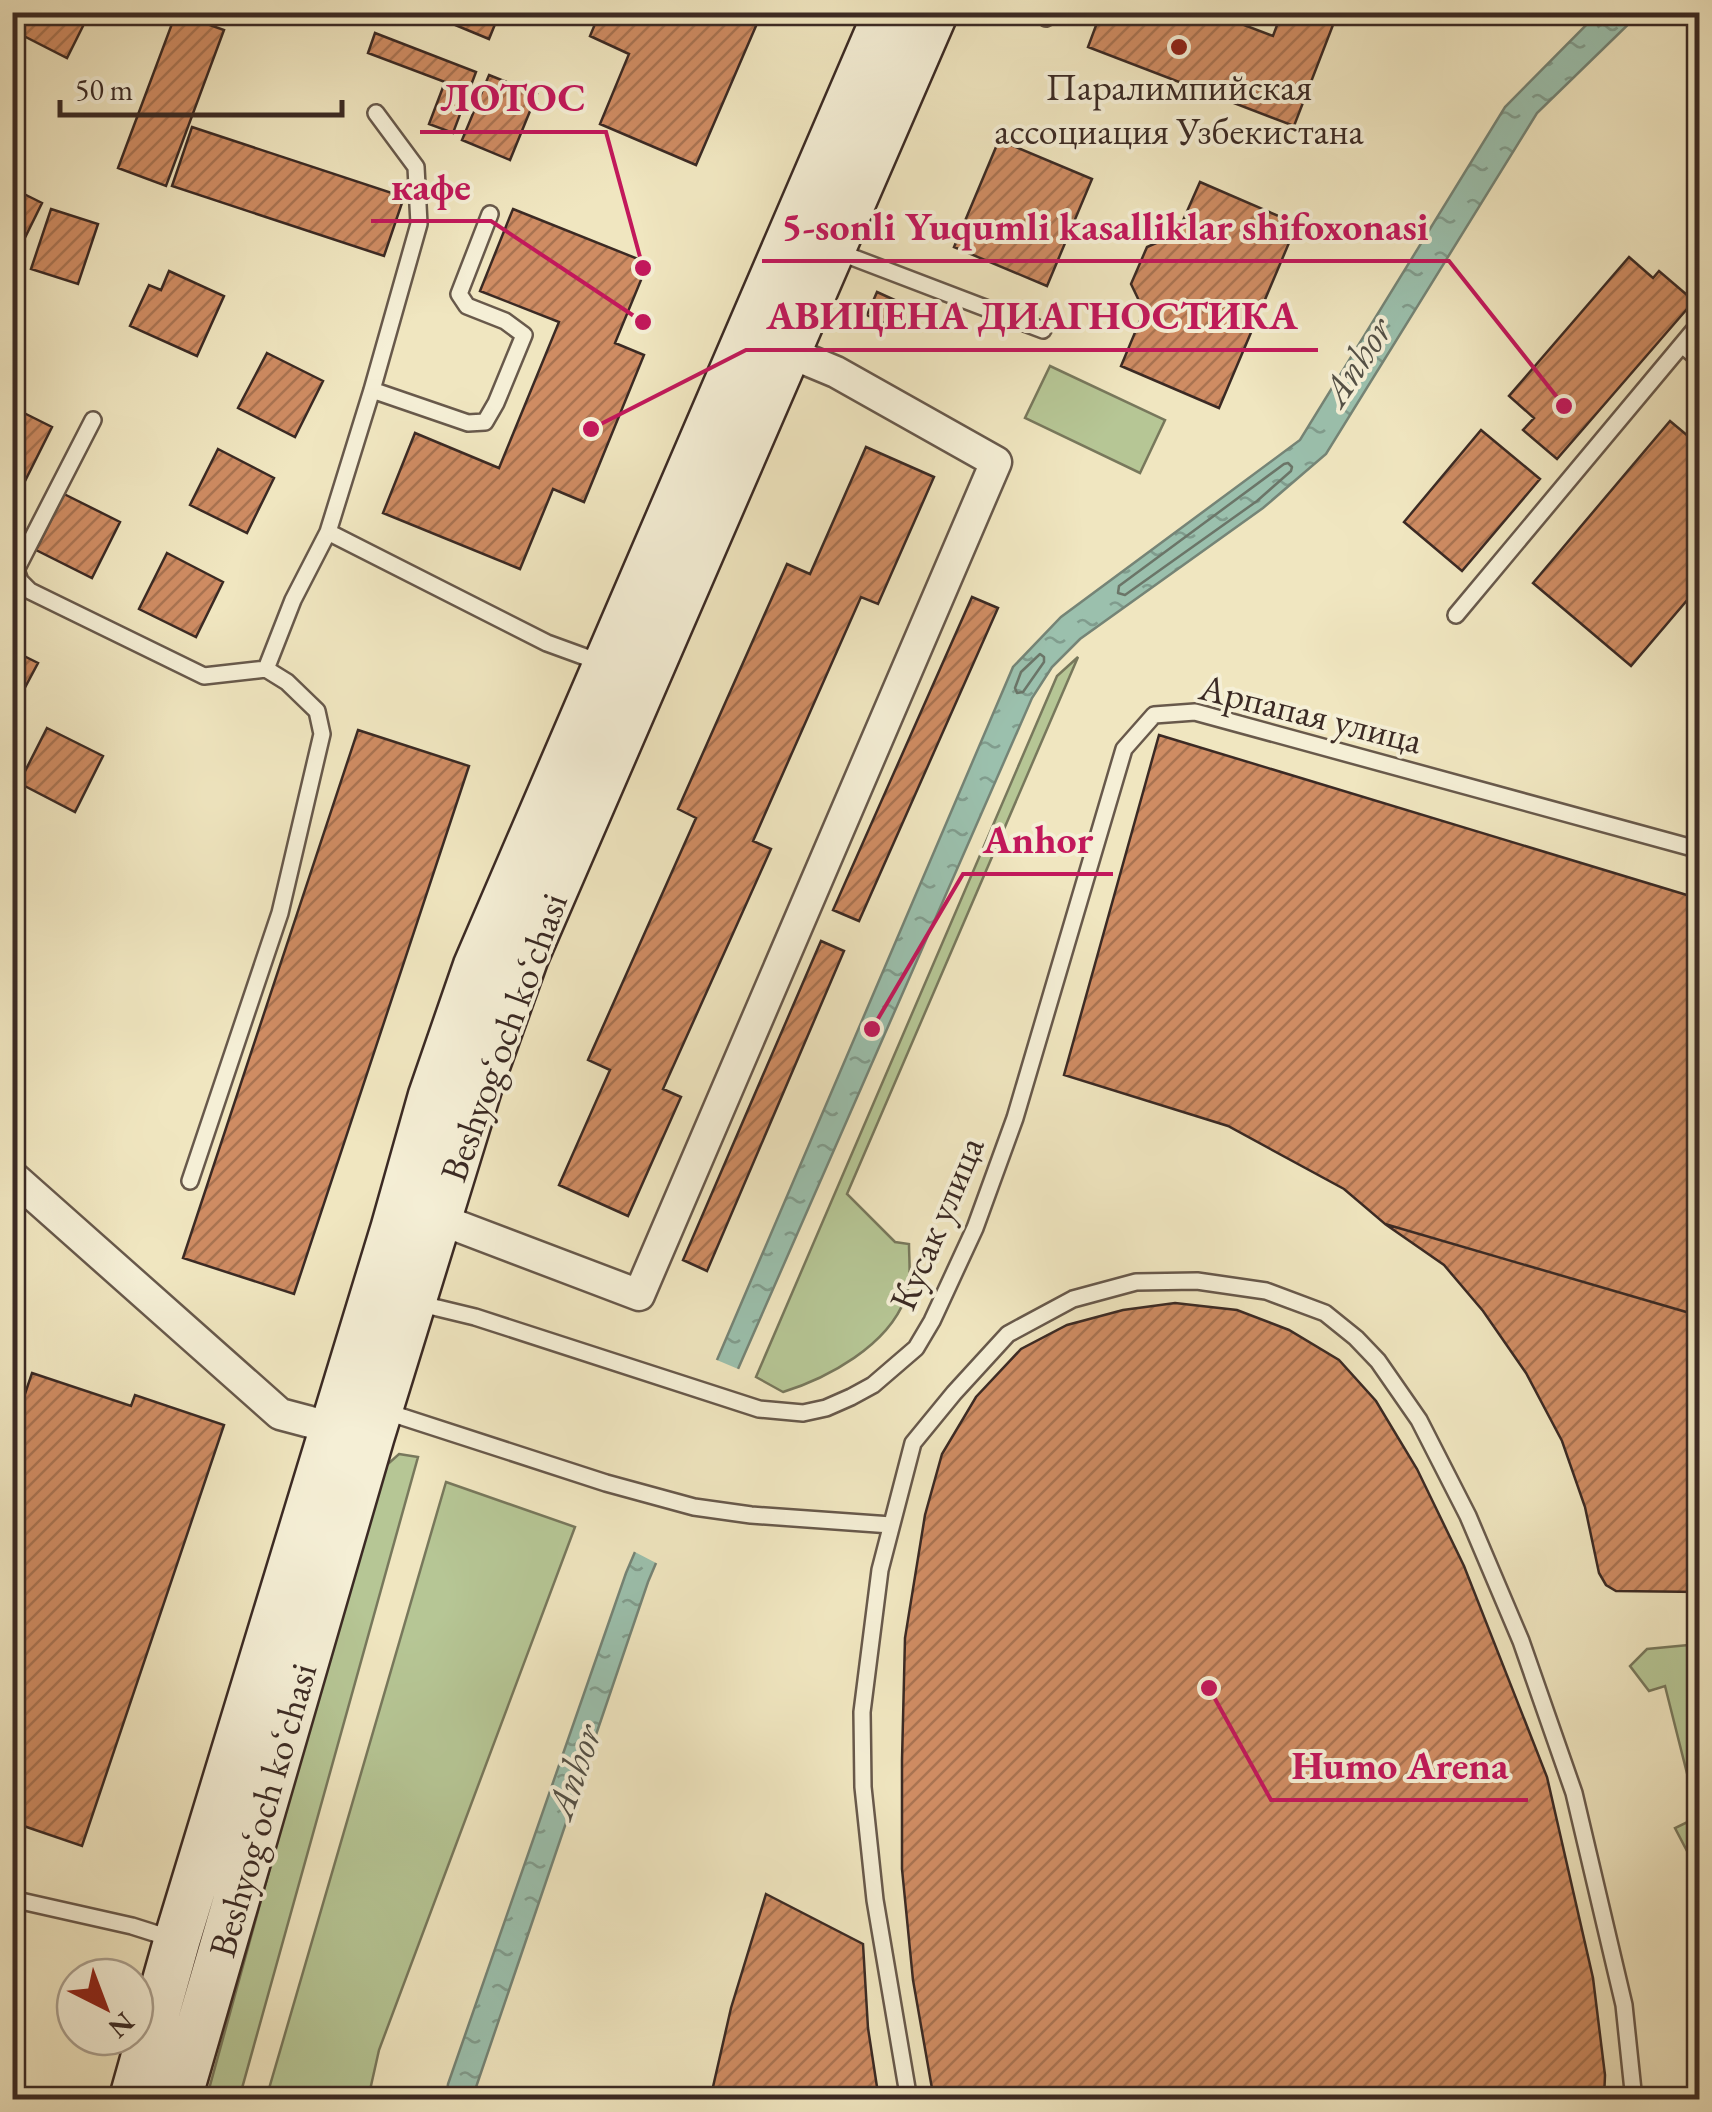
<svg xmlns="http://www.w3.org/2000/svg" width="1712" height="2112" font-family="'EB Garamond',serif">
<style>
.grass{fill:#b6c695;stroke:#78785c;stroke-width:2.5}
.water{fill:url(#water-ripples);stroke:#758476;stroke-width:2.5}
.pier{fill:#f0e6c0}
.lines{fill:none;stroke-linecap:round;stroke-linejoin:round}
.shore{stroke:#6b7568;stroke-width:2.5}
.building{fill:url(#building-hatch);stroke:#3b2a24;stroke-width:2.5}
.lane-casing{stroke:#68594b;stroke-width:20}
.street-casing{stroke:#68594b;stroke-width:35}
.secondary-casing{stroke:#3b2a24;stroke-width:50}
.lane{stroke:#f5efd6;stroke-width:15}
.street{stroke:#f5efd6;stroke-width:30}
.secondary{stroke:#f5efd6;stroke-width:45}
.poi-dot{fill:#8f2418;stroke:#f5efd6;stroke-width:4}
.labels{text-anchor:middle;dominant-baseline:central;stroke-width:8;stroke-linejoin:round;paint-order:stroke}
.poi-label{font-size:38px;fill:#3b2a24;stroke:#f5efd6}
.street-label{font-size:38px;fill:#3b2a24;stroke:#f5efd6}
.water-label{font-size:40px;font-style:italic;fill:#535046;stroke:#f5efd6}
.leader{fill:none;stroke:#c2185b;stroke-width:4}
.callout-dot{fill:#c2185b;stroke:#f5efd6;stroke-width:4}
.callout-label{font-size:40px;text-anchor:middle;font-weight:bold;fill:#c2185b;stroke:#f5efd6;stroke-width:8;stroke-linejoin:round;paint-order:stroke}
</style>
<defs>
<pattern id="water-ripples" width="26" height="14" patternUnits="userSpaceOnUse" patternTransform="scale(2.5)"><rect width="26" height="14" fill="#9bc0ad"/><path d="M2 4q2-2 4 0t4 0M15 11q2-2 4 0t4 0" fill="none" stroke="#809c8d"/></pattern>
<pattern id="building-hatch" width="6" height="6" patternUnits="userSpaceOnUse" patternTransform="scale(2.5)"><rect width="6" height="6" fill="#cf8c63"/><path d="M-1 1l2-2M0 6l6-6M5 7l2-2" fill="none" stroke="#a97351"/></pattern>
</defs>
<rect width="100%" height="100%" fill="#f0e6c0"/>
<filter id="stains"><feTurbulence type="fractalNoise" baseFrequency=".002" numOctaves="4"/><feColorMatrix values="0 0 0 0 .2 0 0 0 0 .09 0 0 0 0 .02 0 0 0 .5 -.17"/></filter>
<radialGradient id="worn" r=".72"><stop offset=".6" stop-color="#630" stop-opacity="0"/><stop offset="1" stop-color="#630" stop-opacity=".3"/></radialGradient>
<path class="grass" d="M 1050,366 L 1165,420 L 1140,473 L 1025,418 Z
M 1078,657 L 847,1194 L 895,1242 L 909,1244 C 909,1261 912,1283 905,1299 C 887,1346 828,1378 783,1392 L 756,1377 L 1057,676 Z
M 399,1454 L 418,1457 L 239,2099 L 206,2100 L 379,1472 Z
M 446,1482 L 575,1527 L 379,2050 L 368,2099 L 266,2099 Z
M 1699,1644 L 1700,1644 L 1699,1874 L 1675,1828 L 1698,1817 L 1665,1686 L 1649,1691 L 1630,1666 L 1647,1649 Z"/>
<path class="water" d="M 1598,13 L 1640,13 L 1537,113 L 1326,454 L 1263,508 L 1080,639 L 1052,667 L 1032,698 L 738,1369 L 648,1582 L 472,2099 L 446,2100 L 448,2084 L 626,1573 L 1013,667 L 1061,617 L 1300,440 L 1505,107 Z"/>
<path class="pier" d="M 712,1358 L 743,1371 L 660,1565 L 631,1550 Z"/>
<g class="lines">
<path class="shore" d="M 1288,463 L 1292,467 L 1291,471 L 1257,501 L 1125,595 L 1118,593 L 1119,586 L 1284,464 Z
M 1040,654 L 1044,657 L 1044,662 L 1023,692 L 1017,693 L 1015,688 L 1021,672 Z"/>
</g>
<path class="building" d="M 23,12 L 90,12 L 67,58 L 14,31 Z
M 424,12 L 500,12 L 489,39 Z
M 600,12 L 634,12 L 647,18 L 650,12 L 762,12 L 696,165 L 600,124 L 629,54 L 590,36 Z
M 1101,12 L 1210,12 L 1273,36 L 1282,12 L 1338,12 L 1294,126 L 1088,47 Z
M 176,13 L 224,30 L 166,186 L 118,168 Z
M 375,33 L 476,72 L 453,133 L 429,124 L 445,82 L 368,53 Z
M 489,75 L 537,94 L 510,160 L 462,140 Z
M 192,127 L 404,197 L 384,256 L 172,186 Z
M 999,140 L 1092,179 L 1047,286 L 954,247 Z
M 1200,182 L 1297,224 L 1219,408 L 1121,366 L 1144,311 L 1131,284 L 1147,247 L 1177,234 Z
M 12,188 L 42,203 L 17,254 L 12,252 Z
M 51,209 L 98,224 L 78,284 L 31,269 Z
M 513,209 L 648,263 L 615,343 L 644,355 L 584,502 L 553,489 L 520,569 L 383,513 L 415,433 L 499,468 L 559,322 L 480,291 Z
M 1629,257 L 1653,278 L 1659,271 L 1694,301 L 1557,459 L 1523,430 L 1534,418 L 1509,396 Z
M 169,271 L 224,296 L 197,356 L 130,326 L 149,285 L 161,290 Z
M 877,292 L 899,302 L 889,325 L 867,315 Z
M 267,353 L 323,381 L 295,437 L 238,408 Z
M 12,407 L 52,427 L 24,483 L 12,477 Z
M 1670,421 L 1700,446 L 1700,585 L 1631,666 L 1533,583 Z
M 1481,430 L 1540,479 L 1462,571 L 1404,522 Z
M 866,447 L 934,477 L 878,604 L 861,597 L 753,841 L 771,849 L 663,1089 L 681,1097 L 628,1216 L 559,1185 L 610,1070 L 588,1060 L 696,818 L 678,809 L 787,564 L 810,574 Z
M 218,449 L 274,478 L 247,533 L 190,505 Z
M 64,494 L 120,522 L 92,578 L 36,550 Z
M 167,553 L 223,582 L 196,637 L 139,609 Z
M 972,597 L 998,608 L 859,921 L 833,910 Z
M 12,650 L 38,663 L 12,712 Z
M 47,728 L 103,756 L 75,812 L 19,783 Z
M 358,730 L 469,766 L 294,1294 L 183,1258 Z
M 1159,735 L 1700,899 L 1700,1316 L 1385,1224 L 1344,1189 L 1228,1126 L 1064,1075 Z
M 821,941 L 844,951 L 707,1271 L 683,1260 Z
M 1385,1224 L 1700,1316 L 1700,1592 L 1616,1591 L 1606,1585 L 1599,1573 L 1585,1507 L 1562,1441 L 1526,1373 L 1483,1311 L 1444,1265 Z
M 1175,1303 L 1237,1310 L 1289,1330 L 1339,1360 L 1376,1401 L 1417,1469 L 1464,1566 L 1547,1777 L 1593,1978 L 1605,2075 L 1604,2100 L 934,2100 L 913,1980 L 902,1869 L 902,1760 L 905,1638 L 925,1515 L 942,1454 L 976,1397 L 1021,1349 L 1067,1325 L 1123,1310 Z
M 32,1373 L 131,1406 L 135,1395 L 224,1425 L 82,1846 L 12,1822 L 12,1432 Z
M 766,1894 L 863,1944 L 868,2028 L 879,2100 L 710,2100 L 731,2008 Z"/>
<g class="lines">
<defs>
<path id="lane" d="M 1046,18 L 1049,12
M 836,251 L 1043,330
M 1682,345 L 1700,360
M 372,390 L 468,423 L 485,422 L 496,403 L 524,335 L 505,321 L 467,306 L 459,294 L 490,214
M 93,420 L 16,570 L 20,581 L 30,591 L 204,676 L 266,669 L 293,600 L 328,532 L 372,390 L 419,224 L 416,167 L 376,113
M 328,532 L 547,643 L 602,663
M 1456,615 L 1700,323
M 190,1181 L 280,913 L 322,734 L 317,711 L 287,682 L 266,669
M 417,1303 L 475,1317 L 759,1409 L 803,1413 L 826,1408 L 851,1397 L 873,1385 L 916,1348 L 932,1321 L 975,1228 L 1015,1118 L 1124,749 L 1154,715 L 1195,712 L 1700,850
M 381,1410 L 606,1483 L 694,1507 L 751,1515 L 891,1525
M 12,1899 L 132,1926 L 173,1939
M 909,2100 L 875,1900 L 863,1787 L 862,1712 L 880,1570 L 913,1443 L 954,1393 L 1008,1334 L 1073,1299 L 1136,1282 L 1197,1281 L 1266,1291 L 1325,1313 L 1356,1338 L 1378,1361 L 1419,1420 L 1468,1516 L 1521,1641 L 1574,1793 L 1624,2005 L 1634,2100
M 1695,2100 L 1700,2072"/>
<path id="street" d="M 12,1176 L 280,1414 L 348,1432
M 439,1219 L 639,1295 L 996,462 L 836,372 L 788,352"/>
<path id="secondary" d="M 132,2100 L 177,1940 L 394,1228 L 431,1097 L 476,967 L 887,12
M 178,2100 L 371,1437 L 479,1087 L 525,958 L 935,12"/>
</defs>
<use href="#lane" class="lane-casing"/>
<use href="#street" class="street-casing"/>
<use href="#secondary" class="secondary-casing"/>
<use href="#lane" class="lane"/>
<use href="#street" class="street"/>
<use href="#secondary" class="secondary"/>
</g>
<circle class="poi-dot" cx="1179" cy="47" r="10"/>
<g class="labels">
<g class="poi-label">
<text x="1179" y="86">Паралимпийская<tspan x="1179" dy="44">ассоциация Узбекистана</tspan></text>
</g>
<g class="street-label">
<text transform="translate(1311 713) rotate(14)">Арпапая улица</text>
<text transform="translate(503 1037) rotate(-70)">Beshyogʻoch koʻchasi</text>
<text transform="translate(936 1223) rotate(-67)">Кусак улица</text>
<text transform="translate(262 1810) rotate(-74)">Beshyogʻoch koʻchasi</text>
</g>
<g class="water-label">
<text transform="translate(1356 361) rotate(-57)">Anhor</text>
<text transform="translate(573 1771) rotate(-71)">Anhor</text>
</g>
</g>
<path class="leader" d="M643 268L606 132H420M643 322L491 221H371M1564 406L1449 261H762M591 429L746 350H1318M872 1029L963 874H1113M1209 1688L1271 1800H1528"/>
<g class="callout-dot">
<circle cx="643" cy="268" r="10"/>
<circle cx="643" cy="322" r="10"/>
<circle cx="1564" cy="406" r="10"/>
<circle cx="591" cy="429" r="10"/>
<circle cx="872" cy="1029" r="10"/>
<circle cx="1209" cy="1688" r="10"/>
</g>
<g class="callout-label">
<text x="513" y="111">ЛОТОС</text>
<text x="431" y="200">кафе</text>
<text x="1105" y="240">5-sonli Yuqumli kasalliklar shifoxonasi</text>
<text x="1032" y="329">АВИЦЕНА ДИАГНОСТИКА</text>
<text x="1038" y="853">Anhor</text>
<text x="1400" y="1779">Humo Arena</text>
</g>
<rect width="1712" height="2112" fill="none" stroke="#f0e6c0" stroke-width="50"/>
<rect x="15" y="15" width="1682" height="2082" fill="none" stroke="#3b2a24" stroke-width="5"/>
<rect x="25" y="25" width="1662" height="2062" fill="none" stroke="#3b2a24" stroke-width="2.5"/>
<g transform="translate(105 2007) rotate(138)"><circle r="48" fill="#f5efd6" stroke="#aba08f" stroke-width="2.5"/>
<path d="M0-8L18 38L0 25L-18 38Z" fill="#8f2418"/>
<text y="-15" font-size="28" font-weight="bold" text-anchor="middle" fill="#3b2a24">N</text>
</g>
<path d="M60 100v15h282v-15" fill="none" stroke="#3b2a24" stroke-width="5"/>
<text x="75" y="100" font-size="30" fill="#3b2a24" stroke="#f5efd6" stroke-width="8" paint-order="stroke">50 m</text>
<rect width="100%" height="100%" filter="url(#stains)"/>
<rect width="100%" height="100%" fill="url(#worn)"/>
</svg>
